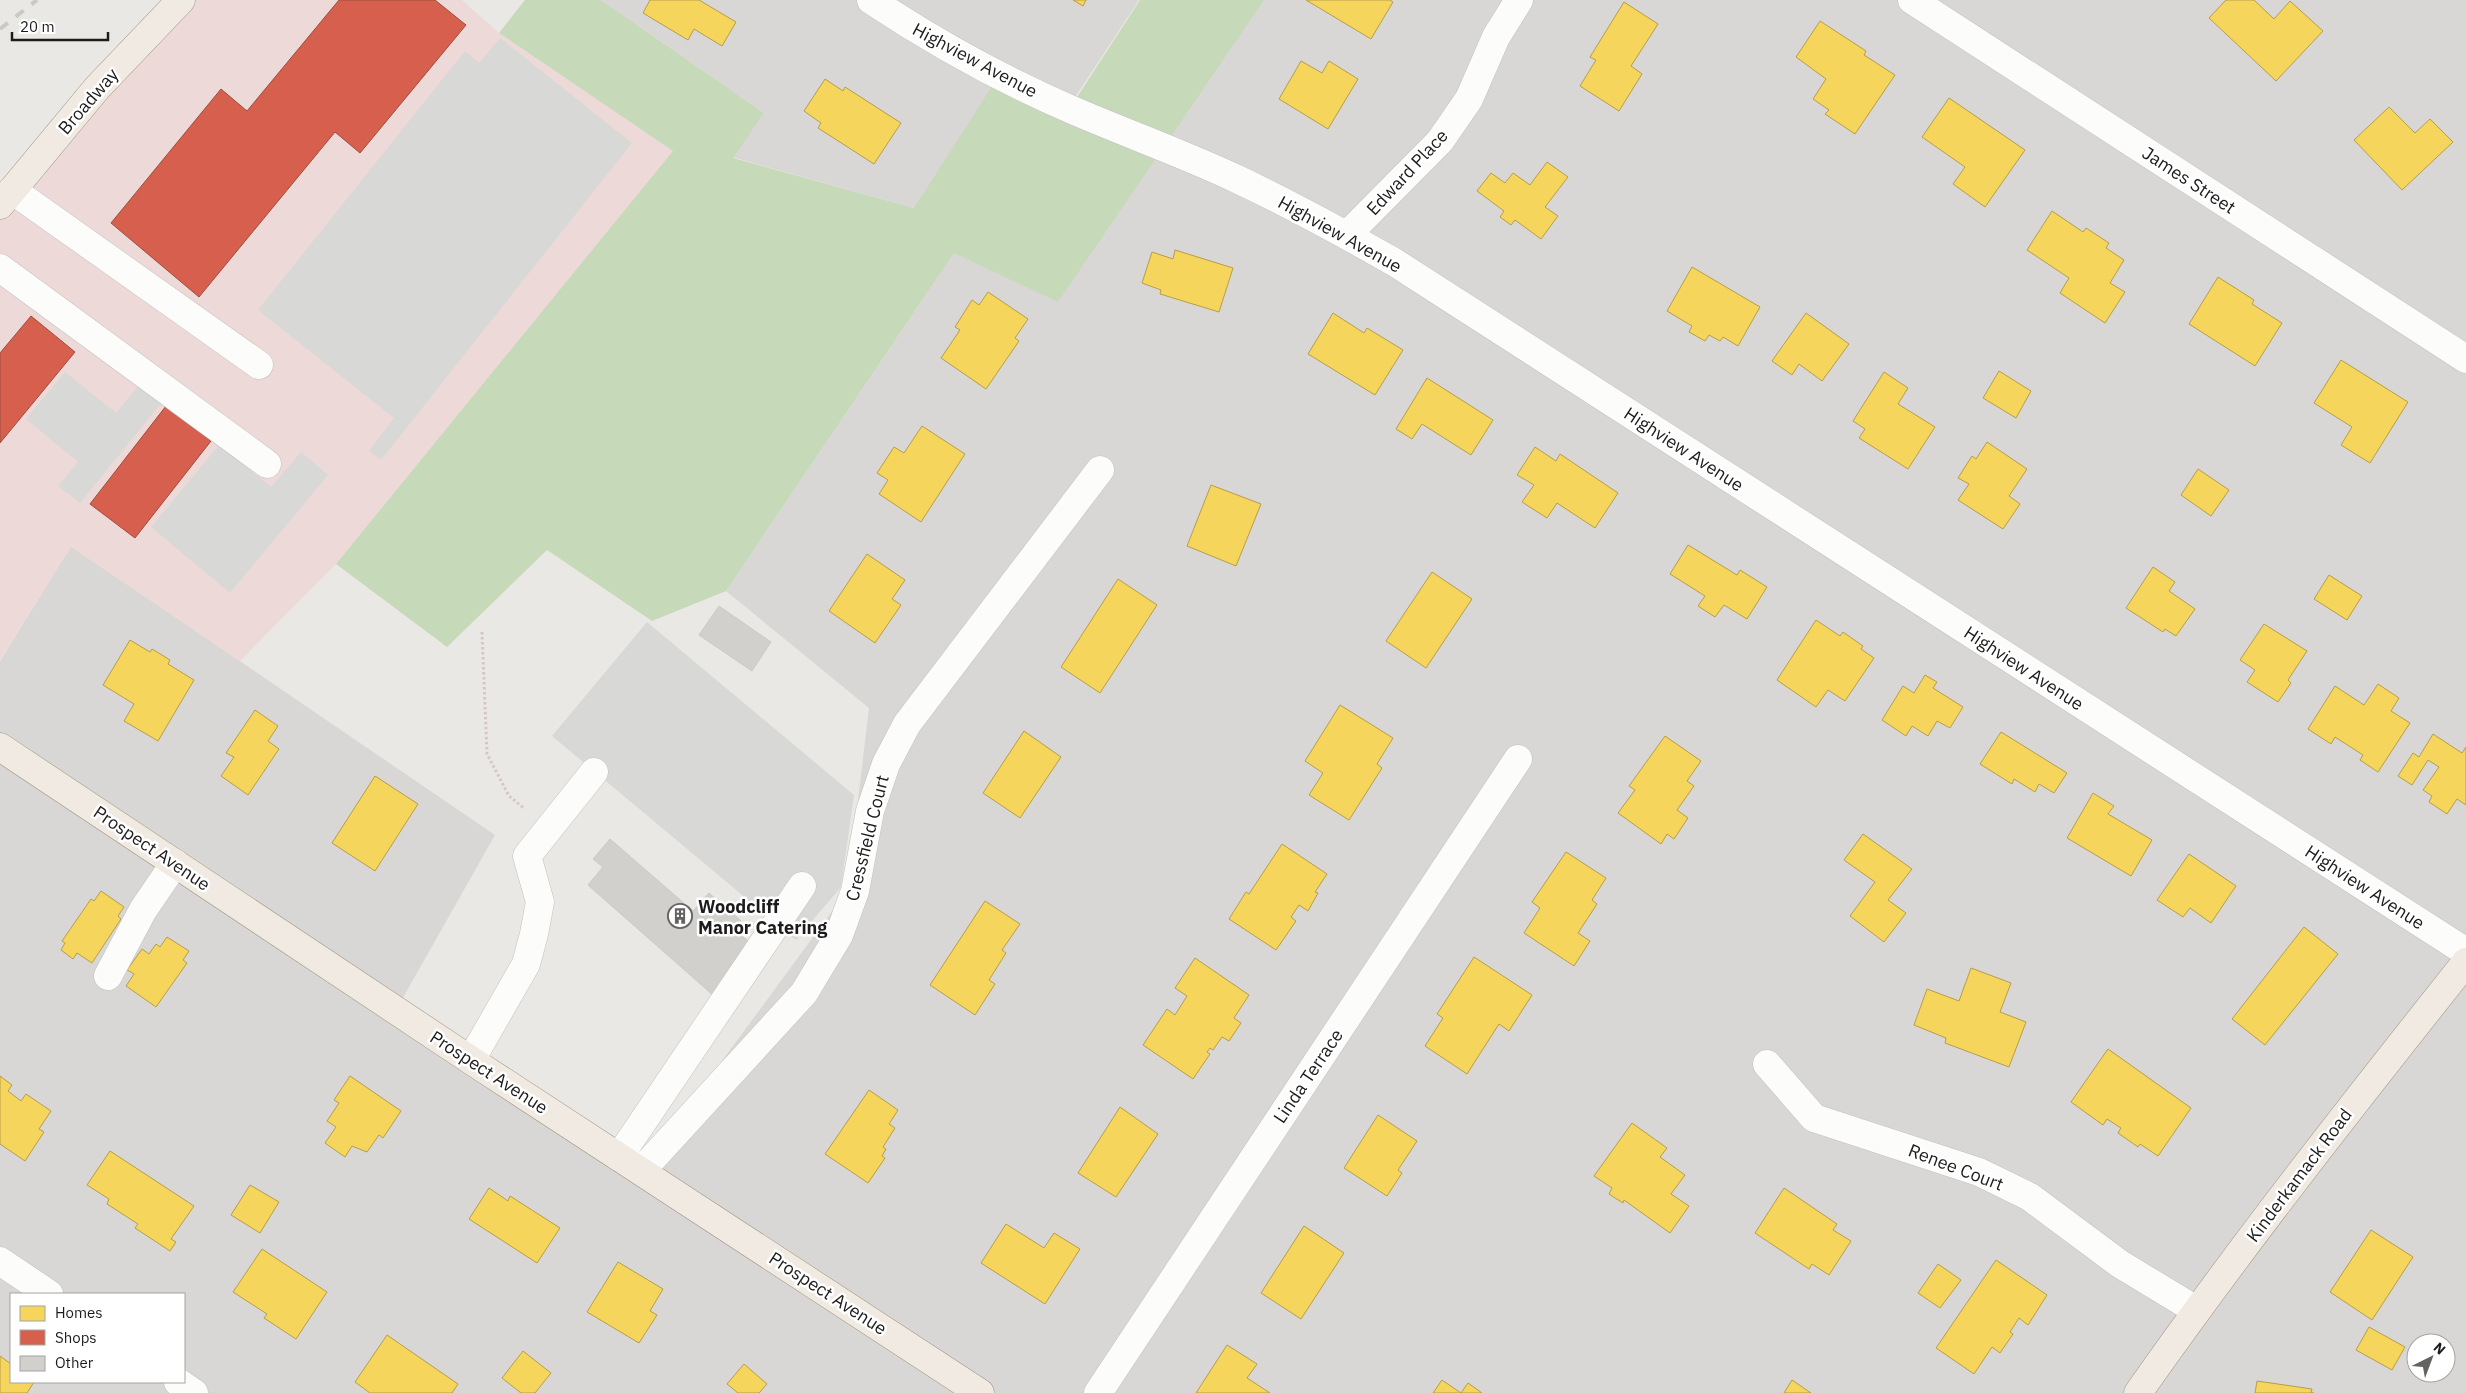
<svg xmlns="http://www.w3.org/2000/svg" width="2466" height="1393" font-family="'IBM Plex Sans',sans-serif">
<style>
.residential{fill:#d9d7d5;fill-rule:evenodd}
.commercial{fill:#eddad8}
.religious{fill:#d8d8d6}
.forest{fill:#c6d9b9}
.homes{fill:#f6d55c;stroke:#b59e49}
.shops{fill:#d6604d;stroke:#9e4c3e}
.building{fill:#d2d0cd;stroke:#cdc9c5}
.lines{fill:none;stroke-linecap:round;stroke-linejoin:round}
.minor-casing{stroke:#c3c2c0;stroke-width:29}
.major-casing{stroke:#a09481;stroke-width:29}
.path{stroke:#d6c6c3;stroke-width:3;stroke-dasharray:2.5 2.5;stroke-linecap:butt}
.minor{stroke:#fcfcfb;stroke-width:28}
.major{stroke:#f0eae2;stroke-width:28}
.rail{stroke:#c9c9c8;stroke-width:4;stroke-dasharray:10 10;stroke-linecap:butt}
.labels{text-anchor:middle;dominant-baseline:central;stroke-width:5;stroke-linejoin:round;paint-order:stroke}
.street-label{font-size:18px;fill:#1c1c1c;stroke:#fff}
.poi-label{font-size:18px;font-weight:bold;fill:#1c1c1c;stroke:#fff;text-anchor:start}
</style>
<rect width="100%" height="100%" fill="#eae8e4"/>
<path class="residential" d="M 601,0 L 1139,0 L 1068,108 L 914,208 L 732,157 L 764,113 Z
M 1263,0 L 2466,0 L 2466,1393 L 0,1393 L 0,661 L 71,546 L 495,835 L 396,1010 L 641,1171 L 847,891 L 869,708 L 726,591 L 954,253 ZM 11,1294 L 184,1294 L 184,1382 L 11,1382 ZM 2416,1343 L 2446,1343 L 2446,1373 L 2416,1373 Z"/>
<path class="commercial" d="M 181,0 L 462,0 L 499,33 L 674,151 L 336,564 L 240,661 L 71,547 L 0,660 L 0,205 Z"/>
<path class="religious" d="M 500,38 L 632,143 L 381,460 L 369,451 L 394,418 L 258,310 L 465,51 L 479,63 Z
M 65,372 L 116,413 L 145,378 L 167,396 L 80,503 L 58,486 L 78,462 L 26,419 Z
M 219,445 L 271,487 L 301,452 L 328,475 L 230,593 L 151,527 Z
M 647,622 L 854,795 L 841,887 L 796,940 L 552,736 Z"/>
<path class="forest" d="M 525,0 L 601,0 L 764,113 L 733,158 L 914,208 L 1005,66 L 1068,111 L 1140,0 L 1264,0 L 1058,302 L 954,253 L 726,591 L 652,621 L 547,550 L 447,647 L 336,564 L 673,151 L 499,33 Z"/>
<path class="homes" d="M 650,0 L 699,0 L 736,22 L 722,46 L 694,29 L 688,40 L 643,13 Z
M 1073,0 L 1086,0 L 1083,6 Z
M 1306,0 L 1390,0 L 1393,2 L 1371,39 Z
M 2226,0 L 2254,0 L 2274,19 L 2290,1 L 2323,31 L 2276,81 L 2209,18 Z
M 1624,2 L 1658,24 L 1631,66 L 1642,74 L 1619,111 L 1580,86 L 1596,60 L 1590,57 Z
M 1820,21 L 1866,51 L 1864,55 L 1895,75 L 1855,134 L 1825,114 L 1829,110 L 1813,99 L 1826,79 L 1796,57 Z
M 1301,61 L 1322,73 L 1329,61 L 1358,79 L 1328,129 L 1279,99 Z
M 825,79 L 843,91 L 845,87 L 901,123 L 874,164 L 818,128 L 821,123 L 804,111 Z
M 1949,98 L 2025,150 L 1985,207 L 1953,184 L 1965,167 L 1922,137 Z
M 2389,107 L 2415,133 L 2430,119 L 2453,142 L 2402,190 L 2354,140 Z
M 1547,162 L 1568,177 L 1545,207 L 1558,216 L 1541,239 L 1515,220 L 1511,225 L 1500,217 L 1504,211 L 1477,191 L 1491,173 L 1505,183 L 1513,173 L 1530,185 Z
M 2052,211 L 2083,232 L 2086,228 L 2109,243 L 2106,248 L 2124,260 L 2110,283 L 2125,292 L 2105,323 L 2060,293 L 2069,278 L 2027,250 Z
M 1175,250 L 1233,268 L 1219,312 L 1160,294 L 1161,290 L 1142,283 L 1152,252 L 1173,259 Z
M 1692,267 L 1760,307 L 1738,346 L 1723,337 L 1720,341 L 1709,335 L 1705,341 L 1689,332 L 1692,326 L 1667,311 Z
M 2218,277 L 2254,300 L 2252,304 L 2282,323 L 2255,366 L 2189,324 Z
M 988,292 L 1028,319 L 1015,338 L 1019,341 L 986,389 L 941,358 L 960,330 L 955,327 L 972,300 L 979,305 Z
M 1333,313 L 1364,333 L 1367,328 L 1403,350 L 1375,395 L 1308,354 Z
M 1806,313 L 1849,344 L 1822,381 L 1799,364 L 1792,375 L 1772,361 Z
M 2341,360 L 2408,402 L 2370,463 L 2341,445 L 2352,427 L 2314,403 Z
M 1999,371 L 2031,391 L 2016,418 L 1983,398 Z
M 1884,372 L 1908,388 L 1898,404 L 1935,427 L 1908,469 L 1859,438 L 1865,429 L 1853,421 Z
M 1427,378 L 1493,420 L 1471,455 L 1422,424 L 1412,439 L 1396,429 Z
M 922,426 L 965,454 L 921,522 L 879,494 L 888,480 L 877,473 L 894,447 L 904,453 Z
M 1987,442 L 2027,469 L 2009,496 L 2020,504 L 2003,529 L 1958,500 L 1969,484 L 1958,478 L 1972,456 L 1976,459 Z
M 1535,447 L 1556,461 L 1560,454 L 1618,493 L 1595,528 L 1557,503 L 1547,518 L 1522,502 L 1534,485 L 1517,475 Z
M 2198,469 L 2229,490 L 2211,516 L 2181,495 Z
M 1211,485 L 1261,504 L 1236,566 L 1187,546 Z
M 1688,545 L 1737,575 L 1740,570 L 1767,587 L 1747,619 L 1724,605 L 1715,617 L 1698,606 L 1705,596 L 1670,574 Z
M 867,554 L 905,580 L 892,599 L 901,605 L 875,643 L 829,611 Z
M 2153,567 L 2175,582 L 2169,591 L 2195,609 L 2176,636 L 2165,629 L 2163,632 L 2126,608 Z
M 1432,572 L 1472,599 L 1426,668 L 1386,641 Z
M 2329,575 L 2362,596 L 2347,620 L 2314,599 Z
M 1118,579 L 1157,605 L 1100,693 L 1061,667 Z
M 1816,620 L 1840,636 L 1843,632 L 1863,646 L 1861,649 L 1874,658 L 1845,701 L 1828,690 L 1816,707 L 1777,680 Z
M 2264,624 L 2307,651 L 2288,680 L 2291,683 L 2278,702 L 2247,682 L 2255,670 L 2240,660 Z
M 130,640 L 150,652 L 152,649 L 170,660 L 168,664 L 194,680 L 158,741 L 124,721 L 134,704 L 103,685 Z
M 1925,675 L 1937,682 L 1933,688 L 1963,707 L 1950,728 L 1937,721 L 1928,736 L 1912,726 L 1906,736 L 1882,720 L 1903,686 L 1914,693 Z
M 2378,684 L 2399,698 L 2391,711 L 2410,723 L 2378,772 L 2360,760 L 2363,755 L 2335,737 L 2331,744 L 2308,729 L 2335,686 L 2364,705 Z
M 1340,705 L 1393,738 L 1377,764 L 1382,768 L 1349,820 L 1309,795 L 1323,773 L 1305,761 Z
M 255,710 L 278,726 L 268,741 L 279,749 L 248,795 L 221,776 L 234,757 L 226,753 Z
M 1024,731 L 1061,757 L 1020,818 L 983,793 Z
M 2001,732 L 2067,773 L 2054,793 L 2039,784 L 2035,792 L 2014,779 L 2012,784 L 1980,764 Z
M 2433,734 L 2462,753 L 2466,747 L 2466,805 L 2457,799 L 2447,814 L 2429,802 L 2432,796 L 2423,790 L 2439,767 L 2428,760 L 2412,785 L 2398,776 L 2413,753 L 2419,757 Z
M 1665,736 L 1701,761 L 1687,781 L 1694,786 L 1677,810 L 1688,818 L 1674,839 L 1667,834 L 1661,844 L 1618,813 L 1635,790 L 1629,786 Z
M 375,776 L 418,804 L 375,871 L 332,843 Z
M 2093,793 L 2114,806 L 2108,814 L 2152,840 L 2131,876 L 2067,838 Z
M 1863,834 L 1912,869 L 1888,900 L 1906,913 L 1884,942 L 1850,916 L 1875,882 L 1844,860 Z
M 1282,844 L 1327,874 L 1315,892 L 1318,893 L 1308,911 L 1299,905 L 1291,917 L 1296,921 L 1276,950 L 1229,919 L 1246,892 L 1249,894 Z
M 1566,852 L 1606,878 L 1592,900 L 1597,904 L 1578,933 L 1590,941 L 1574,966 L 1524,933 L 1540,908 L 1532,902 Z
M 2189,854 L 2236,886 L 2211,923 L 2190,908 L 2183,917 L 2157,900 Z
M 101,891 L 124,907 L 118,916 L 121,919 L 92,963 L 77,953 L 73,959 L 61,950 L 65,943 L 62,941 L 91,899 L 94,901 Z
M 985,901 L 1020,924 L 1002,950 L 1006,953 L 989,980 L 995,984 L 975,1015 L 930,985 Z
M 2304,927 L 2338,954 L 2265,1045 L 2232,1019 Z
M 167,937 L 189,951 L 183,960 L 187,963 L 156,1007 L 126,986 L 134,974 L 127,970 L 142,949 L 149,954 L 156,944 L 160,947 Z
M 1474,957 L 1532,995 L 1509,1031 L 1499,1024 L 1467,1074 L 1425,1046 L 1443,1018 L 1437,1014 Z
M 1195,958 L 1249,995 L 1234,1018 L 1241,1023 L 1229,1041 L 1222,1037 L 1213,1050 L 1210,1048 L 1207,1052 L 1210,1054 L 1193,1079 L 1143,1045 L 1167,1009 L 1175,1015 L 1187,996 L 1175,988 Z
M 1971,968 L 2011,983 L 2000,1012 L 2026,1022 L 2009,1067 L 1945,1043 L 1946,1038 L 1914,1025 L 1927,989 L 1959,1001 Z
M 2108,1049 L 2191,1108 L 2158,1156 L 2140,1144 L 2138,1147 L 2118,1133 L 2121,1128 L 2107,1119 L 2103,1125 L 2071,1102 Z
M 0,1076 L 12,1085 L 8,1091 L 21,1101 L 26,1094 L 51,1111 L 39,1129 L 44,1132 L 25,1161 L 0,1144 Z
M 350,1076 L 401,1111 L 383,1138 L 379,1135 L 367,1152 L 352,1146 L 345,1157 L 325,1143 L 336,1127 L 327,1121 L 339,1103 L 334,1100 Z
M 869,1090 L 898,1110 L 889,1124 L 895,1128 L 883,1147 L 886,1149 L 882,1156 L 885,1158 L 868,1183 L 825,1154 Z
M 1120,1107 L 1158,1134 L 1116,1197 L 1078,1173 Z
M 1378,1115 L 1417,1141 L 1398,1170 L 1402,1173 L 1387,1196 L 1344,1168 Z
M 1632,1123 L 1667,1148 L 1660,1157 L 1685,1175 L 1671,1194 L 1689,1206 L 1670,1233 L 1624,1200 L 1623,1203 L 1609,1194 L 1612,1188 L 1594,1176 Z
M 110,1151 L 194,1206 L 171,1239 L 176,1242 L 170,1251 L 135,1228 L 138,1224 L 107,1204 L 109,1199 L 87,1185 Z
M 250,1185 L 279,1202 L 260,1233 L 231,1215 Z
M 489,1188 L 508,1201 L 510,1196 L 560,1228 L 537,1263 L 469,1219 Z
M 1784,1188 L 1837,1224 L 1833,1230 L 1851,1241 L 1829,1275 L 1812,1264 L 1809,1269 L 1755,1233 Z
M 1006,1224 L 1044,1248 L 1054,1233 L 1080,1249 L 1045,1304 L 981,1263 Z
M 1304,1226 L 1344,1253 L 1301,1319 L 1261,1293 Z
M 2371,1230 L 2413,1257 L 2372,1320 L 2330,1292 Z
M 262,1249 L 327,1292 L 296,1339 L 264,1318 L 267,1314 L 233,1292 Z
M 1996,1260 L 2047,1295 L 2028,1325 L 2019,1318 L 2010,1332 L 2013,1334 L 2000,1353 L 1992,1347 L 1974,1374 L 1936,1348 Z
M 618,1262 L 663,1289 L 650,1311 L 657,1315 L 639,1343 L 587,1312 Z
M 1938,1264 L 1961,1280 L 1940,1308 L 1918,1293 Z
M 2369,1327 L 2405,1347 L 2392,1370 L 2356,1350 Z
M 387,1335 L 458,1384 L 452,1393 L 370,1393 L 355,1382 Z
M 1227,1345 L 1257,1364 L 1247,1378 L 1270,1393 L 1196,1393 Z
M 523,1351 L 551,1373 L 535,1393 L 521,1393 L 502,1378 Z
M 0,1356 L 11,1364 L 11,1382 L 34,1382 L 27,1393 L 0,1393 Z
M 744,1364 L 767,1384 L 759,1393 L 738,1393 L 727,1384 Z
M 1442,1380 L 1461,1393 L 1433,1393 Z
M 1792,1380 L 1811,1393 L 1784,1393 Z
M 2257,1381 L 2312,1389 L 2311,1393 L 2314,1393 L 2255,1393 Z
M 1468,1383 L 1482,1393 L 1461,1393 Z"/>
<path class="shops" d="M 339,0 L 435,0 L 466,25 L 360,153 L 335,132 L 199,297 L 111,223 L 221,89 L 247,111 Z
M 31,316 L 75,352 L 0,443 L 0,353 Z
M 166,406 L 211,441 L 135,538 L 90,504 Z"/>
<path class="building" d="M 719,606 L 771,642 L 752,671 L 699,635 Z
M 610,839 L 693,911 L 709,893 L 741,921 L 734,929 L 756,948 L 714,996 L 588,885 L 603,867 L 593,859 Z"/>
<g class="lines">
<defs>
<path id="minor" d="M 871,0 C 934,42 1001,79 1070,109 C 1125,133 1182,153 1237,179 C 1290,204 1343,233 1394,262 L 2466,952
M 1912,0 L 2466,359
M 12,190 L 259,365
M 1347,235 L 1440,141 L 1469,99 L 1496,37 L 1519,0
M 0,268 L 267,464
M 108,976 L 143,910 L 175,863
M 471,1060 L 526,964 L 534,934 L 540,902 L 527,856 L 594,772
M 1767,1064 L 1814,1118 L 1979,1172 L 2030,1197 L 2120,1264 L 2196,1310
M 619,1157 L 802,886
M 641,1171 L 804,993 L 839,935 L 855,891 L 870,811 L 886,764 L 907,724 L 1100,470
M 0,1261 L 49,1294
M 178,1382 L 194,1393
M 1098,1393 L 1518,759"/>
<path id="major" d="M 0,205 L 97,88 L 181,0
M 0,747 L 475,1063 L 980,1393
M 2138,1393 C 2242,1245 2354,1103 2466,962"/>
</defs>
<use href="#minor" class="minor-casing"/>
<use href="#major" class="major-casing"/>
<path class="path" d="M 482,632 L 487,754 L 509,796 L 525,809"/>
<use href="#minor" class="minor"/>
<use href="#major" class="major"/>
<path class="rail" d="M 0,29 L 37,0"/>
</g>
<defs>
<symbol id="building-ring" viewBox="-11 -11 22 22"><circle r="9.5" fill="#fff" stroke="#646362" stroke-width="1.5"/><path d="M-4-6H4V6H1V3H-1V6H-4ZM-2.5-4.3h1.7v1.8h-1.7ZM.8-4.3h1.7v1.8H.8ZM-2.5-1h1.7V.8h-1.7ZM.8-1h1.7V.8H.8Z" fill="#646362"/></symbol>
</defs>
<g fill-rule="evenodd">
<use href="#building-ring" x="666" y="902" width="28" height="28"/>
</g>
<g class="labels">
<g class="street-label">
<text transform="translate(975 60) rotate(28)">Highview Avenue</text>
<text transform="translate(88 101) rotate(-49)">Broadway</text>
<text transform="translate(1407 172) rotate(-47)">Edward Place</text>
<text transform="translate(2189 180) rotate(33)">James Street</text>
<text transform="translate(1340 234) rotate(29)">Highview Avenue</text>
<text transform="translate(1684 449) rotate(33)">Highview Avenue</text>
<text transform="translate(2024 668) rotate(33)">Highview Avenue</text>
<text transform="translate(867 838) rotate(-76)">Cressfield Court</text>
<text transform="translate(152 848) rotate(34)">Prospect Avenue</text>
<text transform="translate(2365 887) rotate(33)">Highview Avenue</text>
<text transform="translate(489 1072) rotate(33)">Prospect Avenue</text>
<text transform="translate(1308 1076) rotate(-56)">Linda Terrace</text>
<text transform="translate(1956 1167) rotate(21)">Renee Court</text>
<text transform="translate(2299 1175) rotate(-53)">Kinderkamack Road</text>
<text transform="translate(828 1293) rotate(33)">Prospect Avenue</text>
</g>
<g class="poi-label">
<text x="698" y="906">Woodcliff<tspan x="698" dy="21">Manor Catering</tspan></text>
</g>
</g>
<rect x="10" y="1293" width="175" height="90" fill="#ffffff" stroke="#a4a4a4"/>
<rect x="20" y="1306" width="25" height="15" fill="#f6d55c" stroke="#a4a4a4"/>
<text x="55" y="1318" font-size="15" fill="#1c1c1c">Homes</text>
<rect x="20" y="1330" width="25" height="15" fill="#d6604d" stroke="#a4a4a4"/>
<text x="55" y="1343" font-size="15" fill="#1c1c1c">Shops</text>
<rect x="20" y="1356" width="25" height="15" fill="#d2d0cd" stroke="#a4a4a4"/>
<text x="55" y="1368" font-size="15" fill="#1c1c1c">Other</text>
<g transform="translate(2431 1358) rotate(42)"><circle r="24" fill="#ffffff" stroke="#a4a4a4"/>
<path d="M0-4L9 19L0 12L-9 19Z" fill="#646362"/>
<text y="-8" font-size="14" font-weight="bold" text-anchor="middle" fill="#1c1c1c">N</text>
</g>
<path d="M12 32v8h96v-8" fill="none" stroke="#1c1c1c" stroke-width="2.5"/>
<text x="20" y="32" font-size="15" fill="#1c1c1c" stroke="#ffffff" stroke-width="4" paint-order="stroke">20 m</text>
</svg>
